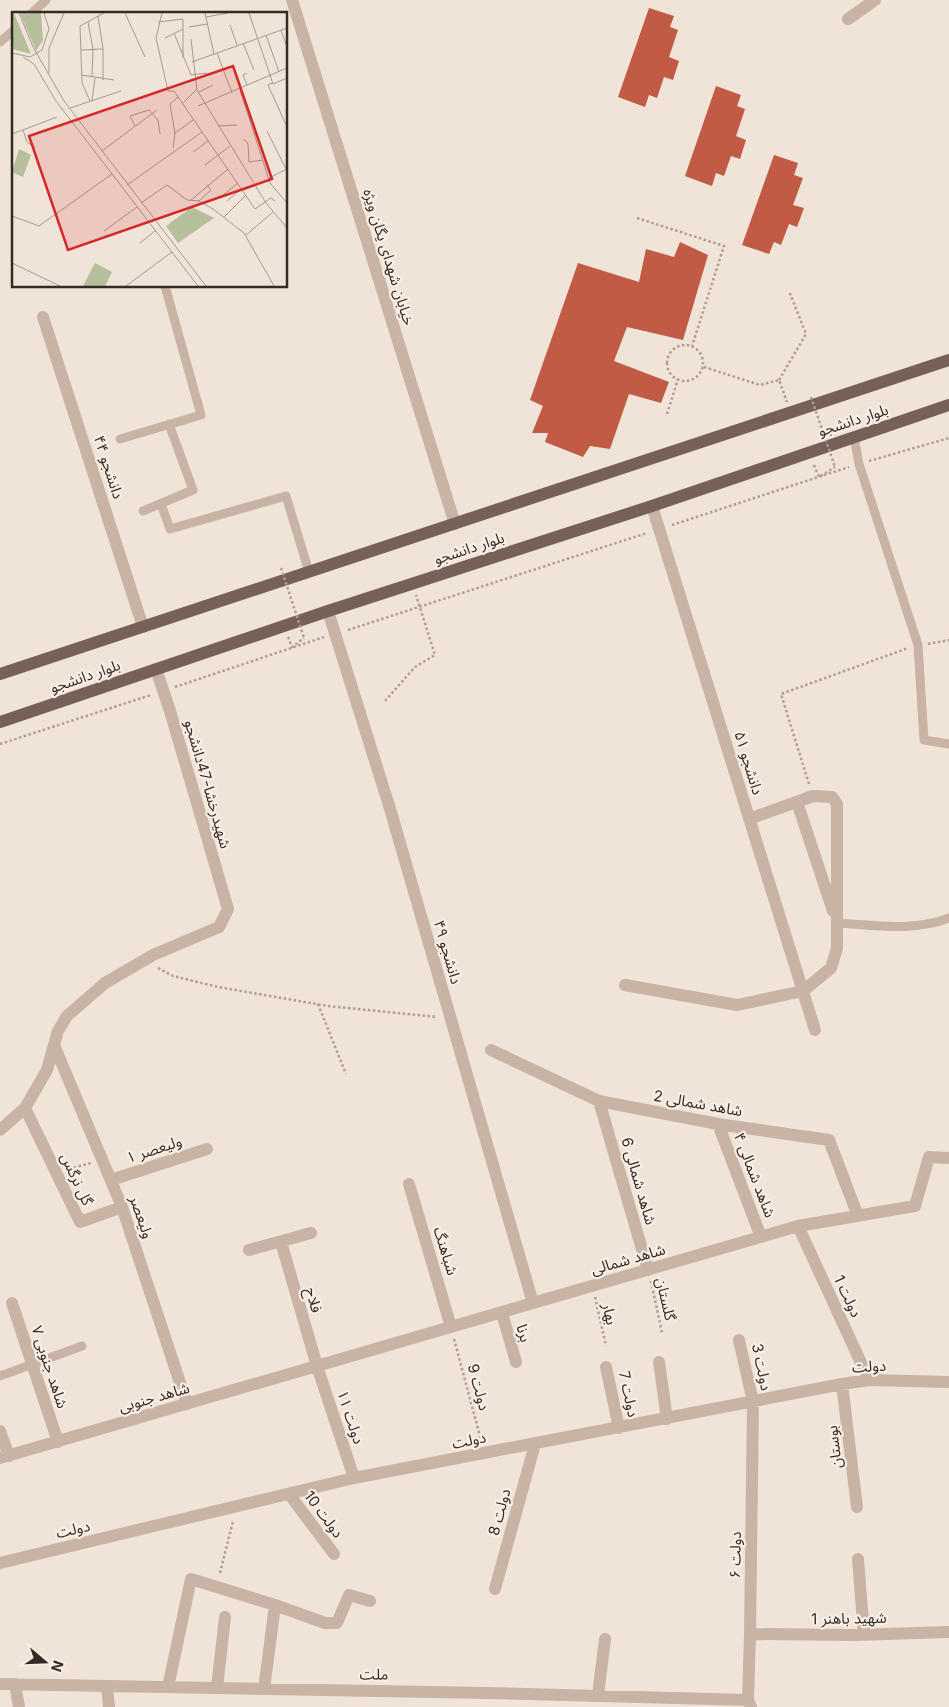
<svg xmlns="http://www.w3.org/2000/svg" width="949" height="1707" font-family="Inter,'Noto Sans Arabic',sans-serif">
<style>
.building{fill:#c25b45}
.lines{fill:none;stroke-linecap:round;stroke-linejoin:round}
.path{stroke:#b49d90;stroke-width:2.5;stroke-dasharray:2.5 2.5;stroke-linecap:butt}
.service{stroke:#c8b3a5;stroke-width:9}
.minor{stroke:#c8b3a5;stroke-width:12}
.tertiary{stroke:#c8b3a5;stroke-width:12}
.primary{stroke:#766058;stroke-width:12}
.path-bridge{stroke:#b49d90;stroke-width:2.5;stroke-dasharray:2.5 2.5;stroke-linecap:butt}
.labels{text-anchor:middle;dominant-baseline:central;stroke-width:4.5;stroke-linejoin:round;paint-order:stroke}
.street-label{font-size:15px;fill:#342a26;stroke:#f8eee5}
.inset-road{fill:none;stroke:#a59a91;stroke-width:1}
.view{fill:#d62828;fill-opacity:0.15;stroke:#d62828;stroke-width:2.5}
.inset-edge{fill:none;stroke:#342a26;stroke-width:2.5}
</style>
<rect width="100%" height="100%" fill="#f0e4d9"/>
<path class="building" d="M 649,8 L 674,16 L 670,27 L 678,30 L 669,57 L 679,61 L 673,80 L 664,77 L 657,98 L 649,95 L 645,107 L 618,97 Z
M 716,86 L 741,95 L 737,106 L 745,109 L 736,136 L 746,140 L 740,159 L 731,156 L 724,176 L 716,173 L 712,186 L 685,176 Z
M 774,155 L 798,163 L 794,175 L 803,178 L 793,205 L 804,208 L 797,227 L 789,224 L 781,245 L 774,242 L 769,254 L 742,245 Z
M 680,242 L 708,255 L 683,340 L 627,327 L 614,361 L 669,382 L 661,403 L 629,394 L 610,449 L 590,446 L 583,457 L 545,442 L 548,433 L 532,433 L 543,406 L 530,400 L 578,263 L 639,282 L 646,249 L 674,257 Z"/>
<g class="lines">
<path class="path" d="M 637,218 L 724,246 L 692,346
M667 363a18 18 0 1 1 36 0a18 18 0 1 1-36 0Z
M 704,367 L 760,385 L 779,380 L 787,402
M 779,380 L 806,334 L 789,291
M 667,414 L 678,379
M 869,461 L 949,438
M 814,465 L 819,477 L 835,467
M 672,525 L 849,467
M 348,630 L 647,533
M 288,637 L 292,647 L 304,638
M 928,644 L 949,640
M 175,687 L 324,637
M 385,701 L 415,667 L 435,655 L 416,595
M 0,744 L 151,695
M 809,784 L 781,694 L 908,648
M 158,968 L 173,976 L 218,987 L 328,1006 L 437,1017
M 318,1004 L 346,1074
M 69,1169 L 91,1163
M 651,1281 L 662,1333
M 595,1297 L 606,1346
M 454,1339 L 481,1440
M 220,1573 L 233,1521"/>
<path class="service" d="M 31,14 L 46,0
M 0,42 L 14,30
M 854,437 L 859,464 L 918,645 L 924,740 L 949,744
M 120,439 L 201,415 L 165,286
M 161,504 L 170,529 L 286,496 L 309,572
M 143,511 L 193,490 L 169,424
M 837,923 C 874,925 914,932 949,918
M 0,1376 L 82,1346"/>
<path class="minor" d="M 848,19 L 875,0
M 43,317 L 143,627
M 652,506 L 815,1030
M 328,611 L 391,812 L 533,1303
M 797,802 L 833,911
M 625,985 L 737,1005 L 803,991 L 831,968 L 837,948 L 837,804 L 832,797 L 813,796 L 749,819
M 54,1045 L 122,1207 L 187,1404
M 491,1050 L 599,1101 L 718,1124 L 829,1140 L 858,1216
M 599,1101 L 648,1270
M 25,1108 L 80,1222 L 122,1207
M 718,1124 L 761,1237
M 0,1130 L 25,1108 L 47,1070 L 58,1031 L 67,1016 L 105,983 L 153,955 L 219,927 L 228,909 L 170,711 L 156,669
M 111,1180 L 207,1149
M 409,1184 L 451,1327
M 798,1226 L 869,1380
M 281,1242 L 317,1366 L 354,1478
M 249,1250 L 311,1233
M 12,1303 L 58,1442
M 502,1313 L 516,1362
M 739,1340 L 753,1402 L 750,1634 L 748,1700 L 751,1707
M 659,1362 L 667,1419
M 606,1367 L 619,1428
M 842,1384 L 857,1507
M 0,1431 L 9,1456
M 0,1458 L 798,1226 L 915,1206 L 929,1157 L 949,1158
M 289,1494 L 334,1554
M 858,1559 L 864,1635
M 0,1563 L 354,1478 L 842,1384 L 869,1380 L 949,1382
M 495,1589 L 535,1444
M 750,1634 L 855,1635 L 949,1632
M 0,1684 L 487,1693 L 748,1700
M 15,1684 L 19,1707
M 107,1686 L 109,1707
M 168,1687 L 191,1579 L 275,1605 L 325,1623 L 337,1623 L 349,1595 L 370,1601
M 217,1688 L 225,1617
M 264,1689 L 275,1605
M 598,1695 L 605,1639"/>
<path class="tertiary" d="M 292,0 L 455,524"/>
<path class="primary" d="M 0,674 L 949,360
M 0,722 L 328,611 L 652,506 L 949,405"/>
<path class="path-bridge" d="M 811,397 L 835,467
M 281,568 L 304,638"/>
</g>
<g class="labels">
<g class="street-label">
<text transform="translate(389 257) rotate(73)">خیابان شهدای یگان ویژه</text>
<text transform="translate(853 420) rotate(-18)">بلوار دانشجو</text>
<text transform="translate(109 467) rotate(72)">دانشجو ۴۴</text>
<text transform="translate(469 548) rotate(-18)">بلوار دانشجو</text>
<text transform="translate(85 676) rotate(-19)">بلوار دانشجو</text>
<text transform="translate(749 763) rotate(73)">دانشجو ۵۱</text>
<text transform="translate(208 784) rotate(74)">شهیدرخشا-47دانشجو</text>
<text transform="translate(448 952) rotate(74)">دانشجو ۴۹</text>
<text transform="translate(698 1103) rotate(10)">شاهد شمالی 2</text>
<text transform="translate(154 1149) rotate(-18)">ولیعصر ۱</text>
<text transform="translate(755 1175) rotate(69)">شاهد شمالی ۴</text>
<text transform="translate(77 1179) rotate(65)">گل نرگس</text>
<text transform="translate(639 1181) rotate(74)">شاهد شمالی 6</text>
<text transform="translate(142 1217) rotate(71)">ولیعصر</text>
<text transform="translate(446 1251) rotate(73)">شباهنگ</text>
<text transform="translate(628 1259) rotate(-16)">شاهد شمالی</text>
<text transform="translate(848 1296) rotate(65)">دولت 1</text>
<text transform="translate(666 1299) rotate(77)">گلستان</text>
<text transform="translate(314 1300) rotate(74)">فلاح</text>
<text transform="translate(610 1314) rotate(78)">بهار</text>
<text transform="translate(524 1333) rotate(74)">برنا</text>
<text transform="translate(869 1366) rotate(-3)">دولت</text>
<text transform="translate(50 1367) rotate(72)">شاهد جنوبی ۷</text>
<text transform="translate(762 1367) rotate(78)">دولت 3</text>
<text transform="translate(479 1387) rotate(75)">دولت 9</text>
<text transform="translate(629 1394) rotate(78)">دولت 7</text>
<text transform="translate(154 1397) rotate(-16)">شاهد جنوبی</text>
<text transform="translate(351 1417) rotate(72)">دولت ۱۱</text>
<text transform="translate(469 1440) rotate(-11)">دولت</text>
<text transform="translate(834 1447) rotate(-97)">بوستان</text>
<text transform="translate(499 1512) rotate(-75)">دولت 8</text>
<text transform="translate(324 1514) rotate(53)">دولت 10</text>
<text transform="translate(73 1529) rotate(-13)">دولت</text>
<text transform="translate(735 1555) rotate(-89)">دولت ۶</text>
<text transform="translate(849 1618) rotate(-1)">شهید باهنر 1</text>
<text transform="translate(374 1674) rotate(1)">ملت</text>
</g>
</g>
<g transform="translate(12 12)">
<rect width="275" height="275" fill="#f0e4d9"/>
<path d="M 0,1 L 2,1 L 19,42 L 0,37 ZM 8,1 L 29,1 L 31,28 L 24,39 ZM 7,137 L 19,143 L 11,165 L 0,160 ZM 180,195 L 202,206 L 166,231 L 154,214 ZM 83,251 L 100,260 L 93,274 L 71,274 Z" fill="#b5bf9a"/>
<path class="inset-road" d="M 7,1 L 21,35 L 52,89 L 194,274M 113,1 L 133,45M 150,1 L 144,26 L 156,79 L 162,79 L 243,197 L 259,186 L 263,189M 193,1 L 202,42M 237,1 L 261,72 L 275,66M 86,4 L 91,37 L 91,68M 194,5 L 216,1M 76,10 L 81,37 L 80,65M 146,10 L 171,7 L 171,46M 218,13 L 225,33M 177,15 L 195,12M 269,18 L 275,35M 162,21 L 179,63 L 195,61M 254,23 L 267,60M 153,26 L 171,17M 179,27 L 185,78 L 254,191 L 275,216M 231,31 L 242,58M 69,38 L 91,37M 0,41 L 18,45 L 30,38 L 37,17 L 32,1M 205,41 L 220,81M 11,45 L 22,52 L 44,89 L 186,274M 180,50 L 275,16M 37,61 L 37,36 L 52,1M 235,61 L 231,63 L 235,73M 69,63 L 102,68M 260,71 L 256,73 L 275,115M 228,78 L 258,171 L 275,191M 187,80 L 201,73M 80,88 L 83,66M 78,89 L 70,71 L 68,14 L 92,1M 170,92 L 185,77M 186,94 L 275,56M 58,96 L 109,79M 123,114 L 118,104 L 137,98 L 146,108 L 148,122M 206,114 L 225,113M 11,118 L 15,130 L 23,135M 255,119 L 274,157M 163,121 L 181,108M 0,122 L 45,105M 232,127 L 236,132 L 237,150 L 251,148M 161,136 L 163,121 L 158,92 L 166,85M 90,139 L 145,98M 181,140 L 196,129M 193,153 L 218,134M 257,166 L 275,157M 115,173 L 190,120M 211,183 L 226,171M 179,188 L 216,157M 187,189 L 199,178 L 195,173M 215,189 L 229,177M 129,191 L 155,173 L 175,188 L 187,189 L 201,197 L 232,221 L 262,274M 0,204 L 27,214 L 100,162M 212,205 L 234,183M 92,219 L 125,195M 234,223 L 261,200M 128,231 L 143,219M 0,251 L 48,274M 114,274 L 160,240"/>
<path class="view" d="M 221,54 L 260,167 L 56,238 L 17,124 Z"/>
<rect width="275" height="275" class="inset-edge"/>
</g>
<g transform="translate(45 1662) rotate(109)" stroke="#f8eee5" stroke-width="4" paint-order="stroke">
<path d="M0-4L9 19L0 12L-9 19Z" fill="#342a26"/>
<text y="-8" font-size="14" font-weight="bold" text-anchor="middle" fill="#342a26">N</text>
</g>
</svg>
